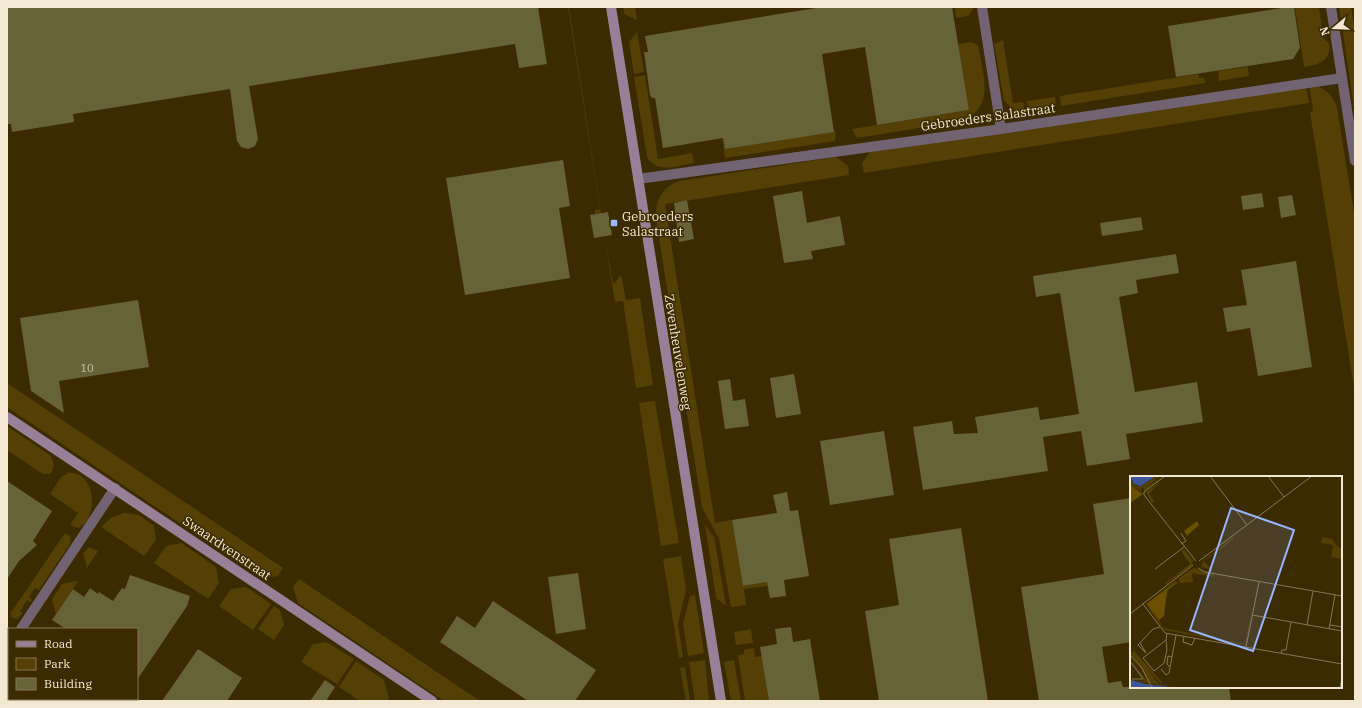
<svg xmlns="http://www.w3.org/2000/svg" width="1362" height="708" font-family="'IBM Plex Serif',serif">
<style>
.green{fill:#543f05}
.building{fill:#656337}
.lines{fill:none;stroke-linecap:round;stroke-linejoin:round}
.street{stroke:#726372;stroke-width:10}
.secondary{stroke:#988198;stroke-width:10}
.poi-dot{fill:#97b6fd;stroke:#3c2b00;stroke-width:1.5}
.labels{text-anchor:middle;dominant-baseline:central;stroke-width:3;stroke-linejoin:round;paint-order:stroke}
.number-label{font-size:11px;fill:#d0c8ab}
.street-label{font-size:13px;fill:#f3e9d2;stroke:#3c2b00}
.poi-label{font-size:13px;fill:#f3e9d2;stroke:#3c2b00;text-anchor:start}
.inset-road{fill:none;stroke:#857754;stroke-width:1}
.view{fill:#97b6fd;fill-opacity:0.15;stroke:#97b6fd;stroke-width:2}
.inset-edge{fill:none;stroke:#f3e9d2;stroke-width:2}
</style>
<rect width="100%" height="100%" fill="#3c2b00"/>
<path class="green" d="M 568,7 L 569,7 L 601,213 L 595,214 L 595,210 L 600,209 Z
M 623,7 L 635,7 L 637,20 L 624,14 Z
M 955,7 L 973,7 L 973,10 L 968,16 L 956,18 Z
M 1295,7 L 1319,8 L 1324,39 L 1329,43 C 1332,60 1319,65 1304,67 Z
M 1339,7 L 1351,7 L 1355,32 L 1355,115 Z
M 637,32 L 644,72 L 634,74 L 629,42 Z
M 1003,40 L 1013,103 L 1023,102 L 1025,111 L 1012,109 L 1004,100 L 994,44 Z
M 971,42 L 978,45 C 983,74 997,112 957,122 L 857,138 L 852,129 L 969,110 L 958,44 Z
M 1248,67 L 1249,76 L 1219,81 L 1218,71 Z
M 1198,74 L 1199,78 L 1204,78 L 1205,83 L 1061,106 L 1060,96 Z
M 645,75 L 658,159 L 692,153 L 694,163 C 678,166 657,174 647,157 L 634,77 Z
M 1305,83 L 1309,103 L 864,173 L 862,163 L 870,152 Z
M 1309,83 C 1323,87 1332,93 1337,108 L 1355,219 L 1355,394 L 1310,112 L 1313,111 Z
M 1055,97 L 1056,106 L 1029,111 L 1027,101 Z
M 836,131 L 835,141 L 725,158 L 722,138 L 725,149 Z
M 836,157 L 848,166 L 849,175 L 665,204 L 715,523 L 732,520 L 743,586 L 767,582 L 771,608 L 767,586 L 744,589 L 746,605 L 731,607 L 719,539 L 702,507 L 656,219 C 655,201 662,186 680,181 Z
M 604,236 L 613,283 L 615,283 L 621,275 L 626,300 L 640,298 L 653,385 L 636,388 L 623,301 L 615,302 Z
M 7,383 L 283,568 L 278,576 L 261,578 L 236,561 L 7,407 Z
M 655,401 L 679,543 L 661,546 L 639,403 Z
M 7,426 L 51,456 L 54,465 L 51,474 L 43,474 L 7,450 Z
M 68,473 C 95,470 100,516 79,528 L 70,525 L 78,513 L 50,494 L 61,477 Z
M 124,513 L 139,515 L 154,526 L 156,540 L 144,556 L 101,527 L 111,518 Z
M 705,525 L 714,537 L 726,606 L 716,598 Z
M 65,533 L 71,537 L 70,544 L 39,590 L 35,588 L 29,597 L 32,600 L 31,602 L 27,600 L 20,611 L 23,613 L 17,619 L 12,618 L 10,614 Z
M 181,543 L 216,567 L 219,583 L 208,599 L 154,563 L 166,546 Z
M 89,547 L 98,551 L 87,568 L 83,553 Z
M 681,556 L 686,590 L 678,624 L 683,657 L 679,658 L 663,559 Z
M 299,579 L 480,701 L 481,701 L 444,701 L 298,603 L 293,587 Z
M 76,581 L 78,581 L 56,614 L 52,599 L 62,584 Z
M 246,587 L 271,604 L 253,630 L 219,606 L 231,589 Z
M 695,595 L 704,653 L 688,656 L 683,623 L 690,596 Z
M 274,606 L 280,610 L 284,625 L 274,640 L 258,629 Z
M 751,629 L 753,643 L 736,645 L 734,632 Z
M 326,642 L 354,659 L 337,684 L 301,662 L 313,644 Z
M 754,648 L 755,657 L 762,656 L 769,701 L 745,701 L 738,655 L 744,654 L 744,650 Z
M 705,660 L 709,701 L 695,701 L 689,662 Z
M 734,660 L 741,701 L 731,701 L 724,662 Z
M 356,661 L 384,680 L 389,698 L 386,701 L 360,701 L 339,687 Z
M 685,667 L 690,701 L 686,701 L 680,668 Z"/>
<path class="building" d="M 7,7 L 538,7 L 547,64 L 519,68 L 515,44 L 249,86 L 258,139 L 255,146 L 248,149 L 241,147 L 237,141 L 230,89 L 73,114 L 74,122 L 12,132 L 11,124 L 7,124 Z
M 822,7 L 952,7 L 969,110 L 877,125 L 865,47 L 822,54 L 834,132 L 725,149 L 723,138 L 663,148 L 655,98 L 652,98 L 650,95 L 644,52 L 648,52 L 645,36 Z
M 1288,7 L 1294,7 L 1300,48 L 1293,59 L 1176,77 L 1168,26 Z
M 563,160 L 570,206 L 559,208 L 570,278 L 465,295 L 446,178 Z
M 802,191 L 807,223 L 840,216 L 845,245 L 811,251 L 813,259 L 784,263 L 773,196 Z
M 1262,193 L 1264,207 L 1243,210 L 1241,196 Z
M 1292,195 L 1296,215 L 1281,218 L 1278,197 Z
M 687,200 L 694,239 L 679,242 L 674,203 Z
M 608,212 L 612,235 L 594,238 L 590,215 Z
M 1141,217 L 1143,230 L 1102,236 L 1100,223 Z
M 1176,254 L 1179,273 L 1136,280 L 1138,293 L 1119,297 L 1135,392 L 1197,382 L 1203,422 L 1126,434 L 1130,459 L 1087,466 L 1081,431 L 1043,437 L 1048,471 L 923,490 L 913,427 L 952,421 L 954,434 L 978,433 L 975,417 L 1038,407 L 1040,420 L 1079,414 L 1060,293 L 1036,297 L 1033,276 Z
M 1296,261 L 1312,367 L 1258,376 L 1250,328 L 1227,332 L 1223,308 L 1247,305 L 1241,270 Z
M 138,300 L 149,367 L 59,381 L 64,413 L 31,391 L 20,318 Z
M 794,374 L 801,414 L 776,418 L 770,378 Z
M 730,379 L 733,401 L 745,399 L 749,426 L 725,429 L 718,381 Z
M 884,431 L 894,495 L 830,505 L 820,441 Z
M 7,481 L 52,511 L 33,541 L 37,545 L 19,561 L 7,579 Z
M 787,492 L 790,511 L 798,510 L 809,576 L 784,580 L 786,596 L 770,598 L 767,582 L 743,586 L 732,520 L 777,513 L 773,495 Z
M 1131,498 L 1131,642 L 1102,647 L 1108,683 L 1121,681 L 1123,687 L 1229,687 L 1231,701 L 1039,701 L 1021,587 L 1104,574 L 1093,504 Z
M 961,528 L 988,701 L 879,701 L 865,611 L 899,605 L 889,539 Z
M 578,573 L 586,629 L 556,634 L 548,577 Z
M 130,575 L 190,596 L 187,606 L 137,680 L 137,629 L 66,629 L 52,620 L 73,589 L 84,597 L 90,588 L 98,594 L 99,592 L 113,601 L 122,588 L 125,589 Z
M 493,601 L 596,670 L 575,701 L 528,701 L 440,642 L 457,616 L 475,628 Z
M 791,627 L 793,642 L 810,639 L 820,701 L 769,701 L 760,647 L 777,644 L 775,629 Z
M 198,649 L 242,678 L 227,701 L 162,701 Z
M 325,680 L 335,687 L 326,701 L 310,701 Z"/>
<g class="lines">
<path class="street" d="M 982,7 L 1001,129
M 1331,7 L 1355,161
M 638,179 L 1001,129 L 1342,78
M 21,629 L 115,488
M 7,650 L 9,647"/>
<path class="secondary" d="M 611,7 L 721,701
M 7,417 L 432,701"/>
</g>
<rect class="poi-dot" x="610" y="219" width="8" height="8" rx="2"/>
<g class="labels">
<g class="number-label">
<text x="87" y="368">10</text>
</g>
<g class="street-label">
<text transform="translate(988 117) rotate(-8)">Gebroeders Salastraat</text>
<text transform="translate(678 352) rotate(81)">Zevenheuvelenweg</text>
<text transform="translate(227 548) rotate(34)">Swaardvenstraat</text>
</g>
<g class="poi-label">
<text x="622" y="216">Gebroeders<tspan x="622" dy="15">Salastraat</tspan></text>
</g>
</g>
<g transform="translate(1130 476)">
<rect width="212" height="212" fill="#3c2b00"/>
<path d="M 26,0 L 30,0 L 15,12 L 34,0 L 15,15 L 12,11 L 11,15 L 0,9 L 0,2 L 5,10 L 10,10 ZM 31,5 L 19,18 L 24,25 L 22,27 L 16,16 ZM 192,61 L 202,63 L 206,69 L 212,73 L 212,83 L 201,81 L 203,69 L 191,67 ZM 102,62 L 104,63 L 74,85 L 84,96 L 71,90 L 73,85 ZM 54,73 L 63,85 L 62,89 L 35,109 L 34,108 L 60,88 L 51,75 ZM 64,92 L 83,98 L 85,101 L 62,97 L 63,106 L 50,107 L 49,102 ZM 45,105 L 48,107 L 18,128 L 34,152 L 115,168 L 123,126 L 116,169 L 34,154 L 16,128 ZM 4,175 L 32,206 L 30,207 L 15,190 L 29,208 L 46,212 L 0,204 L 14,205 L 0,183 L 18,206 L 11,193 L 0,181 L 16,197 L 0,178 Z" fill="#543f05"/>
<path d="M 0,9 L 13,18 L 0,27 ZM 67,45 L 69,49 L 57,60 L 54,55 ZM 46,106 L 37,115 L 34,140 L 29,144 L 17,128 Z" fill="#6b5000"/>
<path d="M 0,0 L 26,0 L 10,10 L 4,8 ZM 1,204 L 15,208 L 47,212 L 0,212 Z" fill="#3c579b"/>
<path class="inset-road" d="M 35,0 L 14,16 L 14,19 L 66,85M 80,0 L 117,49M 138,0 L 154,21M 51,57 L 56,65 L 51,68M 69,85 L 182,0M 68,92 L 75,96 L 212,120M 25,93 L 54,71M 13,128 L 35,157 L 212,188M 0,138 L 63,89M 122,139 L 212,155M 177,149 L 183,115M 200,149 L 212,151M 199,153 L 205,119M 54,160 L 53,166 L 62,169 L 65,162M 36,164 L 37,174 L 34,187 L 24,195 L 13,182 L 36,164 L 37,157M 10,167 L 16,177 L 8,169 L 23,153 L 30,151M 116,171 L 129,106M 151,177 L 152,174 L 156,174 L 161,146M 0,179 L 12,192 L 22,212M 0,185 L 13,203 L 2,203M 40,191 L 37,188 L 38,180 L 42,181M 31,193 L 36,199 L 39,197 L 46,159M 210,212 L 212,200"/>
<path class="view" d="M 101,32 L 164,54 L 123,175 L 60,154 Z"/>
<rect width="212" height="212" class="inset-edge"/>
</g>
<rect width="1362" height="708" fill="none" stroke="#f3e9d2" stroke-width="16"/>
<rect x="8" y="628" width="130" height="72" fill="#3c2b00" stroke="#857754"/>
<rect x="16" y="641" width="20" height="6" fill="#988198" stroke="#857754"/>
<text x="44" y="648" font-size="12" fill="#f3e9d2">Road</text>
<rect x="16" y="658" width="20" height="12" fill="#543f05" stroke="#857754"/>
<text x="44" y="668" font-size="12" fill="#f3e9d2">Park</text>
<rect x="16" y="678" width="20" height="12" fill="#656337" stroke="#857754"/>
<text x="44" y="688" font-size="12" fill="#f3e9d2">Building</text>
<g transform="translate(1334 28) rotate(251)" stroke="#3c2b00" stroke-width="3" paint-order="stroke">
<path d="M0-3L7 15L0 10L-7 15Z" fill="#f3e9d2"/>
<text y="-6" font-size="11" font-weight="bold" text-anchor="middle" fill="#f3e9d2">N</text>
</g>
</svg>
